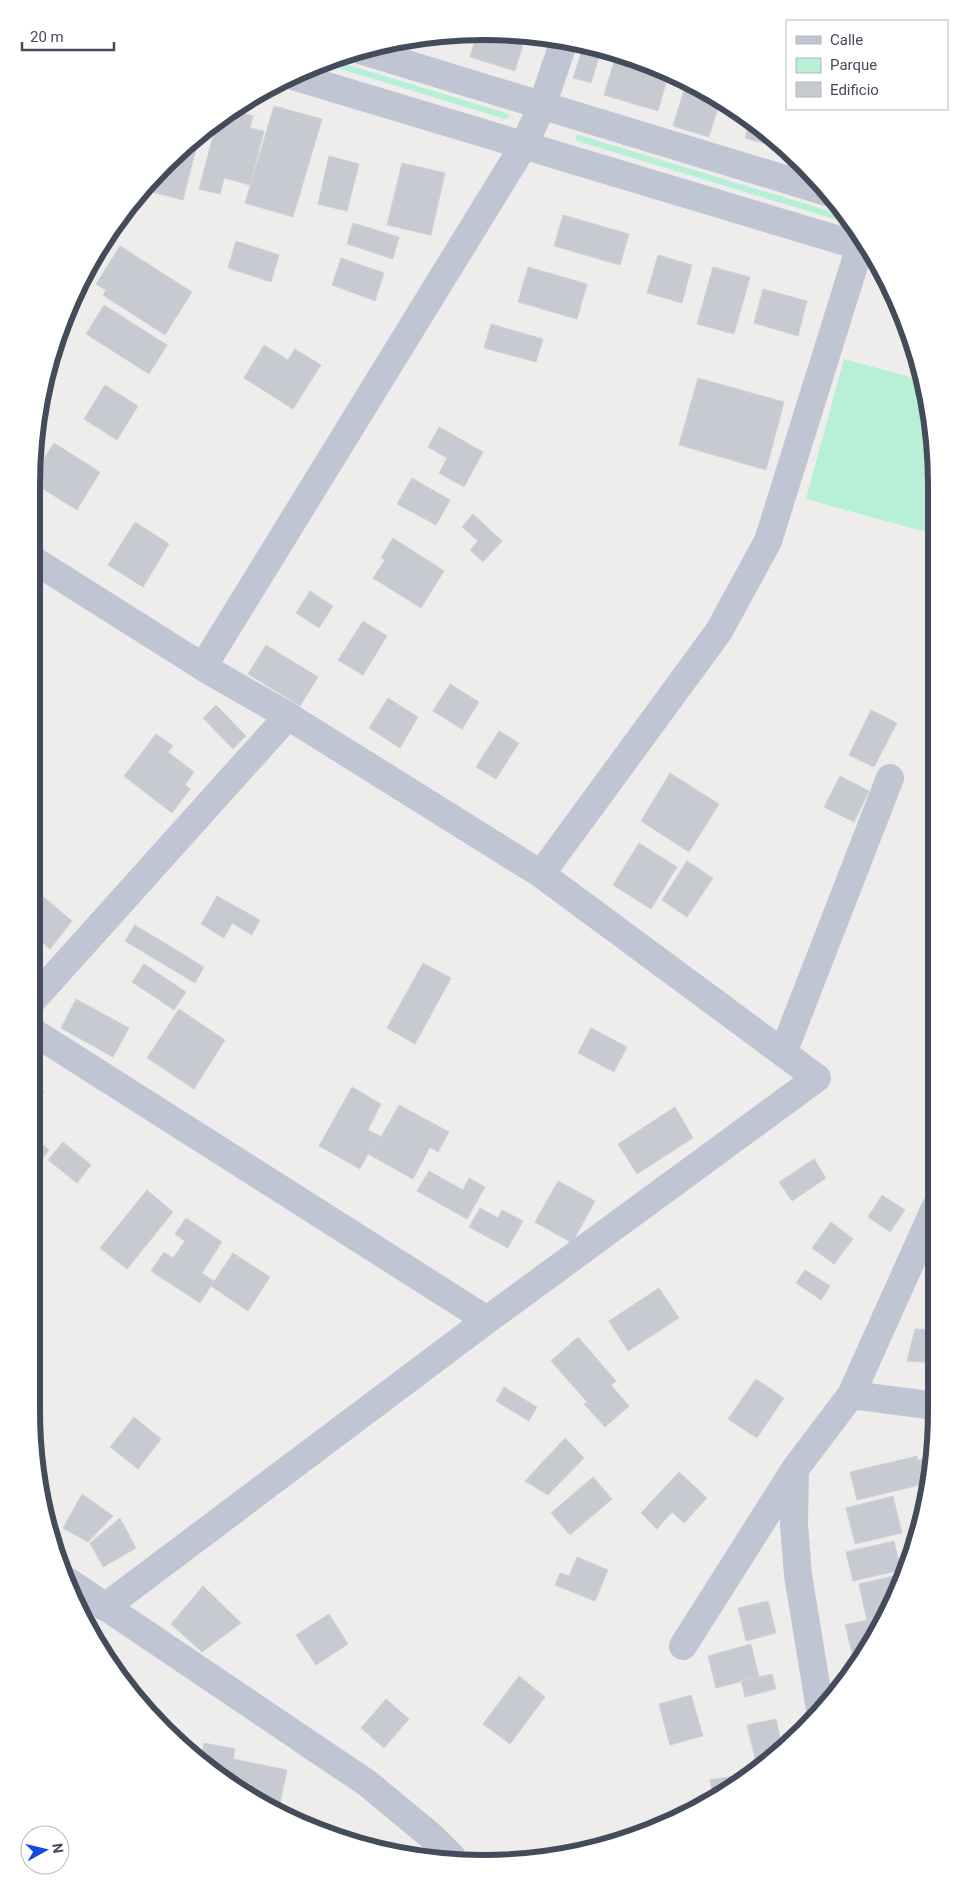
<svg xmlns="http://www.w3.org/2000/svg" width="968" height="1895" font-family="Roboto,sans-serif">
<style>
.green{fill:#b8efd7}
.building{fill:#c8cad2;stroke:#d0d1d8}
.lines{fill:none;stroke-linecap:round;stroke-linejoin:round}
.minor{stroke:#bfc5d2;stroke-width:28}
.rim{fill:none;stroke:#444b5a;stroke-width:6}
</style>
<rect width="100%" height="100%" fill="#efecec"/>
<path class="green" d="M 329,59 L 506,113 L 509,116 L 507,119 L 505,119 L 321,63 Z
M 579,135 L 836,213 L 838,218 L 834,219 L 577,141 L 575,136 Z
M 844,359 L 921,380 L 933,425 L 933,534 L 806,499 Z"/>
<path class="building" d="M 513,32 L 526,34 L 515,71 L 470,57 L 477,33 Z
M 446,34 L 444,42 L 423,35 L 425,35 Z
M 584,44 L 602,47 L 591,83 L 573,78 Z
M 617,52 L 669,72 L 658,111 L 604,95 Z
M 687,80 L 720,100 L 709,137 L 673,126 Z
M 274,106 L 322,119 L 293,217 L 245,203 Z
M 233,110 L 253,116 L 250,128 L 264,131 L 250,185 L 224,178 L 220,194 L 199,189 L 217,121 L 219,120 L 230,123 Z
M 740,113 L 760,125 L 777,142 L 776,147 L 745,138 L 750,119 L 740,116 Z
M 200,133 L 183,200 L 148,191 L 150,182 L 185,144 Z
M 329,156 L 359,164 L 347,211 L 318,204 Z
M 402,163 L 445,173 L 431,235 L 387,225 Z
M 563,215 L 629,234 L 620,265 L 554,246 Z
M 353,223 L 399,237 L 393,259 L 347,244 Z
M 236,241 L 279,255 L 271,282 L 228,268 Z
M 120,246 L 192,292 L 165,335 L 103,295 L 106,290 L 96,284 Z
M 658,255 L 692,265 L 682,303 L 647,293 Z
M 341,258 L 384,273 L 375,301 L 332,285 Z
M 528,267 L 587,284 L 577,319 L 518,302 Z
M 713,267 L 750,277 L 734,334 L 697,324 Z
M 763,289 L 807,301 L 798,336 L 754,323 Z
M 104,305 L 167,345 L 149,374 L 86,334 Z
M 491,324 L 543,339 L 536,362 L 484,348 Z
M 264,345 L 288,360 L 295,349 L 321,365 L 293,409 L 244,378 Z
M 698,378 L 784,402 L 766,470 L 679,445 Z
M 105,385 L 138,406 L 117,440 L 84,419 Z
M 439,427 L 483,452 L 464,487 L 439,473 L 447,458 L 428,447 Z
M 54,443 L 100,472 L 77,510 L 32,482 L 32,478 Z
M 412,478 L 450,500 L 436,525 L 397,504 Z
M 473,514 L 502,541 L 483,562 L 470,550 L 478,541 L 462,527 Z
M 135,522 L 169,544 L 143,587 L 108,565 Z
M 393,538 L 444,571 L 421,608 L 373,578 L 385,560 L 381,558 Z
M 310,591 L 333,606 L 319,628 L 296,613 Z
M 363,621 L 387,636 L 363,675 L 338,660 Z
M 266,645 L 318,677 L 300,706 L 248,674 Z
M 450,684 L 479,702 L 462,729 L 433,711 Z
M 388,698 L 418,717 L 400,748 L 369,728 Z
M 216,705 L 246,736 L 233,749 L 203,718 Z
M 871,710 L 897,723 L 874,767 L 849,755 Z
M 499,731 L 519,743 L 496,779 L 476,767 Z
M 156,734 L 173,746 L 168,752 L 194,772 L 185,785 L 190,789 L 172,813 L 124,776 Z
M 670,773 L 719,804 L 689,852 L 641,821 Z
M 840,776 L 869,791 L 854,822 L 824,807 Z
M 639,843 L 677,867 L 651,909 L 613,885 Z
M 687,861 L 713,878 L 687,917 L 662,900 Z
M 33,888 L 72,921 L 50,949 L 42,942 L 32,955 L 32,890 Z
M 217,896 L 260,920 L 252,935 L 232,923 L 224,938 L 201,924 Z
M 135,925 L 204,967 L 195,983 L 125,941 Z
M 423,963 L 451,978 L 415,1044 L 387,1028 Z
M 144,964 L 186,992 L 174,1010 L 132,982 Z
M 76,999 L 129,1028 L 113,1057 L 61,1028 Z
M 179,1009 L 225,1040 L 194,1089 L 147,1058 Z
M 591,1028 L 627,1047 L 614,1072 L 578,1053 Z
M 32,1082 L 44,1092 L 33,1106 L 32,1105 Z
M 352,1087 L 381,1104 L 368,1130 L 378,1135 L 360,1169 L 319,1146 Z
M 399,1105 L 449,1132 L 438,1152 L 430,1147 L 413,1179 L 368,1154 L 378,1135 L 381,1137 Z
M 675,1107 L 693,1138 L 637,1174 L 618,1144 Z
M 36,1139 L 49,1150 L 31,1172 L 32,1145 Z
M 63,1142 L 91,1165 L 77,1183 L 48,1160 Z
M 814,1159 L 826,1178 L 792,1201 L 779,1182 Z
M 429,1171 L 463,1190 L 469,1178 L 485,1187 L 467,1219 L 417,1191 Z
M 558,1181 L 595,1201 L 572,1243 L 535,1222 Z
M 147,1190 L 173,1212 L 127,1269 L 100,1248 Z
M 882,1195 L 905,1210 L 890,1232 L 868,1217 Z
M 480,1208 L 498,1218 L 502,1210 L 523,1221 L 508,1248 L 469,1227 Z
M 186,1218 L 222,1242 L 202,1273 L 214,1281 L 200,1303 L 151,1271 L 164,1252 L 173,1258 L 185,1241 L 175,1234 Z
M 831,1222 L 853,1239 L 834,1264 L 812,1248 Z
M 233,1253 L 270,1277 L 248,1311 L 211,1286 Z
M 805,1270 L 830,1286 L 821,1300 L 796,1283 Z
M 659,1288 L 679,1318 L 628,1351 L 609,1321 Z
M 915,1329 L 935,1330 L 936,1363 L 907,1361 Z
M 578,1337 L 616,1381 L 611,1385 L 629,1406 L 605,1427 L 584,1404 L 587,1402 L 551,1361 Z
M 756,1379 L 784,1398 L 757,1438 L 728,1419 Z
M 504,1387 L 537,1407 L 529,1421 L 496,1401 Z
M 134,1417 L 161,1439 L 138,1469 L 110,1447 Z
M 565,1438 L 584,1458 L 548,1495 L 525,1481 Z
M 917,1456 L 924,1484 L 857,1500 L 850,1472 Z
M 933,1456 L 927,1495 L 918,1460 Z
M 679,1472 L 707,1498 L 684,1523 L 672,1512 L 657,1529 L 641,1513 Z
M 593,1477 L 612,1499 L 570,1535 L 551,1513 Z
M 82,1494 L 113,1516 L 88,1542 L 63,1528 Z
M 893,1496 L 902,1533 L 855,1544 L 846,1508 Z
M 120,1518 L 136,1548 L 103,1567 L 90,1543 Z
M 920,1532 L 913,1551 L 909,1535 Z
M 894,1541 L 901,1570 L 853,1581 L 846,1552 Z
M 577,1557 L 608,1570 L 595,1601 L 555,1585 L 560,1573 L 569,1576 Z
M 898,1575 L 900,1584 L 890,1611 L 887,1616 L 867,1621 L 859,1584 Z
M 203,1586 L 241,1623 L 202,1652 L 171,1624 Z
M 768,1601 L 776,1633 L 746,1641 L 738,1608 Z
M 329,1614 L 348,1644 L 316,1665 L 296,1635 Z
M 887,1616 L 858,1656 L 853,1657 L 845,1625 Z
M 751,1644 L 759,1677 L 716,1688 L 708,1656 Z
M 772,1674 L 776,1689 L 745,1697 L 741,1681 Z
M 519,1676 L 545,1697 L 510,1744 L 483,1724 Z
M 691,1695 L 703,1736 L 670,1745 L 659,1704 Z
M 386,1699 L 409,1719 L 384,1748 L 361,1728 Z
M 776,1719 L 782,1747 L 773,1753 L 755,1758 L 747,1725 Z
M 204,1743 L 235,1749 L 233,1759 L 287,1770 L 278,1812 L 233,1788 L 201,1758 Z
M 741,1775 L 741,1776 L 713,1796 L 710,1780 Z"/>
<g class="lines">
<path class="minor" d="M 360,50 L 827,192
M 293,76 L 866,248
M 32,559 L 203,667 L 288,716 L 541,874 L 817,1078 L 487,1320 L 105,1607
M 203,667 L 524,145 L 542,106 L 564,41
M 541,874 L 719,631 L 768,541 L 862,240
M 32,1001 L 288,716
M 32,1031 L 487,1320
M 783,1053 L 890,778
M 851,1395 L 936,1406
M 795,1469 L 794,1525 L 798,1575 L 820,1709
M 69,1582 L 367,1783 L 431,1836 L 452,1857
M 683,1646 L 795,1469 L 851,1395 L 935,1208"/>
</g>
<path d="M0 0H968V1895H0ZM484 40H484A444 444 0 0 1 928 484V1411A444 444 0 0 1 484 1855H484A444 444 0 0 1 40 1411V484A444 444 0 0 1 484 40Z" fill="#fff" fill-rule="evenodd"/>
<path class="rim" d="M484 40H484A444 444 0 0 1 928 484V1411A444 444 0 0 1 484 1855H484A444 444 0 0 1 40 1411V484A444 444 0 0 1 484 40Z"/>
<rect x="786" y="20" width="162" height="90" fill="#ffffff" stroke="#b4b7bd"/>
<rect x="796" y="36" width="25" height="8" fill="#bfc5d2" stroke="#b4b7bd"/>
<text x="830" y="45" font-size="15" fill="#444b5a">Calle</text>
<rect x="796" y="58" width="25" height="15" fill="#b8efd7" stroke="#b4b7bd"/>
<text x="830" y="70" font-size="15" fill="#444b5a">Parque</text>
<rect x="796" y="82" width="25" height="15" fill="#c8cad2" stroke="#b4b7bd"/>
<text x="830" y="95" font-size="15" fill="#444b5a">Edificio</text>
<g transform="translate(45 1850) rotate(82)"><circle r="24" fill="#ffffff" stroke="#b4b7bd"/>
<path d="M0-4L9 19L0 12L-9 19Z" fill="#1548e0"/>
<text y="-8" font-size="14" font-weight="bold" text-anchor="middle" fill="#444b5a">N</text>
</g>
<path d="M22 42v8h92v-8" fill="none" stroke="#444b5a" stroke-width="2.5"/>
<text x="30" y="42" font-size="15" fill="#444b5a" stroke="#ffffff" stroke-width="4" paint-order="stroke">20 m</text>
</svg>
